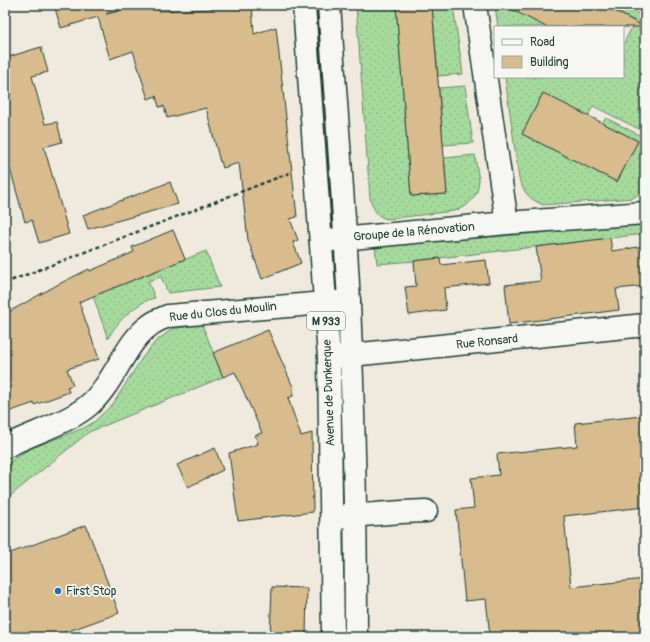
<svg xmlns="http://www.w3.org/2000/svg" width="650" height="642" font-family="Pangolin,sans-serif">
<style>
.grass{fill:url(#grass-dots);stroke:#628c68}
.building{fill:#d8bc8d;stroke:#1f3d34}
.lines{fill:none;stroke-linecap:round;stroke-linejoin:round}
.minor-casing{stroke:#1f3d34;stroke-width:25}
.major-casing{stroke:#1f3d34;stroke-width:25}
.path{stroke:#1f3d34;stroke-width:2.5;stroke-dasharray:4 3;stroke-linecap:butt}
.minor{stroke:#f6f6f2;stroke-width:22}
.major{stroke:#f6f6f2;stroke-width:22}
.poi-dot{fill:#1f6fb2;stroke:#f6f6f2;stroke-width:1.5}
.labels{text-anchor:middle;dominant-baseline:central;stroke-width:3.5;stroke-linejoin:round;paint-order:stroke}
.shield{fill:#f6f6f2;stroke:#60746d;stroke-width:1}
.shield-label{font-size:11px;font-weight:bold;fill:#1f3d34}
.street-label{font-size:12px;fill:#1f3d34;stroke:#f6f6f2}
.poi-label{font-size:12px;fill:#1f3d34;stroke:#f6f6f2;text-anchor:start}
</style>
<defs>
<pattern id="grass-dots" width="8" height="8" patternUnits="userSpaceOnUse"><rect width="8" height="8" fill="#a6da9d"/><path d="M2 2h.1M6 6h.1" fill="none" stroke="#8ebc88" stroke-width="1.8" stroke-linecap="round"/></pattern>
</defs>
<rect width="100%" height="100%" fill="#f0eade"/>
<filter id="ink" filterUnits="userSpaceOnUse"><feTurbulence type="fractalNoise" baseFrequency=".025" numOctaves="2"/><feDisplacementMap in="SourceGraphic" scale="8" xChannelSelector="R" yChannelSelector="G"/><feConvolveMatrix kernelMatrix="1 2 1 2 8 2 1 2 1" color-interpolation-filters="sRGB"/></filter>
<g filter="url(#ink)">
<path class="grass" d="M 356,5 L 396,5 L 411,196 L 447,194 L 444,158 L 475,155 L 479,181 L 477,192 L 472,200 L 466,206 L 454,211 L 387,219 C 375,216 374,209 370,198 Z
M 432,5 L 453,5 L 463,74 L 438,76 Z
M 495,5 L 525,5 L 546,27 L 498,27 Z
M 603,5 L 621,5 L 645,17 L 645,132 L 593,106 L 588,116 L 543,93 L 522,134 L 617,182 L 638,141 L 602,123 L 606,118 L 645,138 L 645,190 L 633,198 L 543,205 C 528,198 525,194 519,179 L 505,77 L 623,77 L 623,45 L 635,21 Z
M 465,86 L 473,143 L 443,145 L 439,88 Z
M 645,223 L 645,234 L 414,261 L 377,264 L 375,246 L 517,235 Z
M 206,251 L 220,287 L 168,293 L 161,277 L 148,281 L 155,298 C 138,301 115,323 108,339 L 93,296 Z
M 202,324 L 223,377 L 89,432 L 5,500 L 5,465 L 29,449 L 84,428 L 94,422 L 113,404 L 142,358 L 155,342 L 172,329 Z"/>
<path class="building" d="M 54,5 L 118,5 L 119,11 L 106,14 L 139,5 L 157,5 L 159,11 L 212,9 L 211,5 L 252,5 L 254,34 L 276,27 L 297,217 L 290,219 L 298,240 L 293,242 L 301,263 L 262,279 L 248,240 L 239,163 L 223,168 L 221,161 L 220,162 L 206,108 L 167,118 L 164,106 L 159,107 L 156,96 L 148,99 L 133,51 L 110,59 L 98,17 L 61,28 Z
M 396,5 L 432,5 L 447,194 L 411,196 Z
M 503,5 L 603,5 L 645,27 L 546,27 Z
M 41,47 L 48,72 L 32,76 L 45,124 L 57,122 L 62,142 L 44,147 L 69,234 L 39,243 L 32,220 L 25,222 L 5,151 L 5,58 Z
M 543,93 L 638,141 L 617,182 L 522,134 Z
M 170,182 L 178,204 L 88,229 L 83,215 Z
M 173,230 L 185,259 L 79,302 L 99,359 L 67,369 L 73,385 L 67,387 L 69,392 L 34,405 L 34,403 L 5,413 L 5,314 L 57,285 L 89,269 L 90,271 L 134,252 L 132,247 Z
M 610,238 L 612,251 L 645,246 L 645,286 L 616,289 L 619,310 L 509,324 L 505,285 L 541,281 L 536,247 Z
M 440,258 L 441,265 L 486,260 L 489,283 L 444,288 L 446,310 L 409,315 L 405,287 L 416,286 L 414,261 Z
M 268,330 L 293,387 L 293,396 L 288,398 L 301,436 L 312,433 L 313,512 L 238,521 L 229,453 L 258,444 L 255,435 L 262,433 L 235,372 L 223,377 L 213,353 Z
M 642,416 L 645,442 L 645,507 L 564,516 L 571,587 L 645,579 L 645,637 L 490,637 L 486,599 L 465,601 L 456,510 L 474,508 L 471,478 L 499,475 L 497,454 L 577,446 L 575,423 Z
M 215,448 L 223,470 L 188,487 L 177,465 Z
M 86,525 L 119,613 L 52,637 L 5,637 L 5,555 Z
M 272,587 L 307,588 L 306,637 L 270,637 Z"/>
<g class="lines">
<defs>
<path id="minor" d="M 475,5 L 507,223
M 321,241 L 507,223 L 645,213
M 332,357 L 645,325
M 5,447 C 31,433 69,423 90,404 C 114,383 125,343 149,326 C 155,321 161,319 168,316 L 349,301
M 335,517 L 402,512 L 426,511"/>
<path id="major" d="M 304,5 L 329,358 L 333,637
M 329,5 C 336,104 344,204 349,303 C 354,414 356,526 356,637"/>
</defs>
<use href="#minor" class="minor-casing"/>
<use href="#major" class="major-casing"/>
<path class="path" d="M 5,283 L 292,172"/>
<use href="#minor" class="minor"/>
<use href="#major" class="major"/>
</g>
</g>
<circle class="poi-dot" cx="58" cy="591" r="4"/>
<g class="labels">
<rect class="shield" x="307" y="312" width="38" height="18" rx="3"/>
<g class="shield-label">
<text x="326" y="321">M 933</text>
</g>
<g class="street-label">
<text transform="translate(414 232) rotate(-5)">Groupe de la Rénovation</text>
<text transform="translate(223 312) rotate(-6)">Rue du Clos du Moulin</text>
<text transform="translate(487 342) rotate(-6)">Rue Ronsard</text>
<text transform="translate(329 393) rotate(-92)">Avenue de Dunkerque</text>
</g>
<g class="poi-label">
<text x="66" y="591">First Stop</text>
</g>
</g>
<rect width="650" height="642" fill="none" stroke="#f6f6f2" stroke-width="20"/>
<rect x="10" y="10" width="630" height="622" fill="none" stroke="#1f3d34" stroke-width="1.5" filter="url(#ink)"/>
<rect x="494" y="26" width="130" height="52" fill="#f6f6f2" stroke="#a0aca6"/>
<rect x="502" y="39" width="20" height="6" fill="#f6f6f2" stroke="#a0aca6"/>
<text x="530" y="46" font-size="12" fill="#1f3d34">Road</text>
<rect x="502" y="56" width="20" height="12" fill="#d8bc8d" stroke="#a0aca6"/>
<text x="530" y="66" font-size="12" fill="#1f3d34">Building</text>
</svg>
